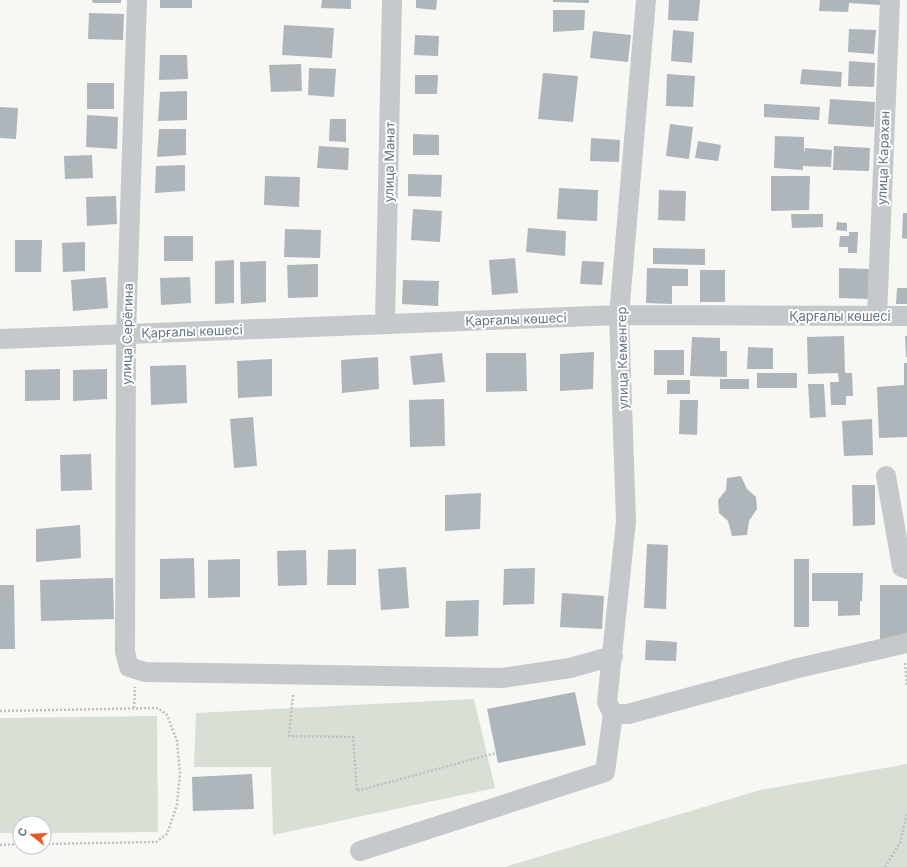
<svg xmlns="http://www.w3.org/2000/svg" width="907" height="867" font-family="Inter,sans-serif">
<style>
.green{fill:#d8dfd5}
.building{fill:#aeb5bb}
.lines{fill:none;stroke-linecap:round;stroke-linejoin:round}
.path{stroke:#bec1c3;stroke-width:2.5;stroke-dasharray:2 2;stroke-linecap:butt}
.minor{stroke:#c5c9cc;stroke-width:20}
.labels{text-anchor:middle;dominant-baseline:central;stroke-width:4;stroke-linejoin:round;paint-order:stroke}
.street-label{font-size:13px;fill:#657686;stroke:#fff}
</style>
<rect width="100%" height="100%" fill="#f7f7f4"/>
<path class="green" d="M 474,699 L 495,788 L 273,835 L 271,767 L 194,767 L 196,713 Z
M 157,716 L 158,832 L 44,833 L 44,823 L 20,823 L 20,833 L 0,833 L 0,718 Z
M 907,764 L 907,867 L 505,867 L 760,790 Z"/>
<path class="building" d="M 92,0 L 121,0 L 121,3 L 93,3 Z
M 160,0 L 192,0 L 192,8 L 160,8 Z
M 322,0 L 351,0 L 351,9 L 321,8 Z
M 416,0 L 437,0 L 436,10 L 416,8 Z
M 553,0 L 589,0 L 589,3 L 553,2 Z
M 669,0 L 700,0 L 698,21 L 668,20 Z
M 820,0 L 880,0 L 880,5 L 849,3 L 848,12 L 819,11 Z
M 553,10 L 585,10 L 584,30 L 553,32 Z
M 89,13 L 124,14 L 123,40 L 88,39 Z
M 284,25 L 334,28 L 332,58 L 282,55 Z
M 849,29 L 876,30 L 874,54 L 848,52 Z
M 673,30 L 694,32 L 692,63 L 671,61 Z
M 593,31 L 631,35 L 628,62 L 590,58 Z
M 415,35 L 439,36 L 438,56 L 414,55 Z
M 160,55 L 187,55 L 188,79 L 159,80 Z
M 849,61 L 875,63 L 874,87 L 848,86 Z
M 301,64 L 302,91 L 271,92 L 269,65 Z
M 309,68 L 336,69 L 334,97 L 308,95 Z
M 802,69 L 842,72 L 841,87 L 800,84 Z
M 543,73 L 578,76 L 573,122 L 538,119 Z
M 667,74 L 695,76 L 693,107 L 666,106 Z
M 415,75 L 438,75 L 437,94 L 415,94 Z
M 87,83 L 114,83 L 114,109 L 87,109 Z
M 187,91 L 187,120 L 158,121 L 160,92 Z
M 830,99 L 875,102 L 874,127 L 828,124 Z
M 764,104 L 820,107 L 819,120 L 764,117 Z
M 0,107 L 18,108 L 16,139 L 0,138 Z
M 87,115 L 118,117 L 117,149 L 86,147 Z
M 330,119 L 346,119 L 346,142 L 329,141 Z
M 670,124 L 693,127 L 689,159 L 666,156 Z
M 159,129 L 186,129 L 186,155 L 157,157 Z
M 413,134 L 439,135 L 439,155 L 413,155 Z
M 775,136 L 804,137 L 804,154 L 805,148 L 832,150 L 831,167 L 803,166 L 803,170 L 774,168 Z
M 591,138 L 620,140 L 619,162 L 590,161 Z
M 698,141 L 721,145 L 718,161 L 695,158 Z
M 319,146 L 349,148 L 348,170 L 317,168 Z
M 834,146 L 870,148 L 869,171 L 833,170 Z
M 92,155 L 93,178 L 65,179 L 64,156 Z
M 185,165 L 185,191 L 155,193 L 156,166 Z
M 408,174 L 442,175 L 441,197 L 408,196 Z
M 265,176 L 300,177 L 299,207 L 264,205 Z
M 771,176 L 810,176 L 809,210 L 771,211 Z
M 559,188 L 598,190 L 597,221 L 557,219 Z
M 659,190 L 686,191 L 685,221 L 658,220 Z
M 116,196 L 117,224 L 87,226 L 86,197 Z
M 413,209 L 442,211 L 440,242 L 411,240 Z
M 903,213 L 907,213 L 907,239 L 902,238 Z
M 791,214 L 823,214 L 823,227 L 792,228 Z
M 837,222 L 847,223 L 847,231 L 836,230 Z
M 528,228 L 566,231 L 565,256 L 526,252 Z
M 285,229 L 321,230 L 320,258 L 284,257 Z
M 849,232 L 858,232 L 857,253 L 848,253 L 848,247 L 839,247 L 840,236 L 849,236 Z
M 164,236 L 193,236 L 193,261 L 164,261 Z
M 15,240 L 42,240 L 41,272 L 15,272 Z
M 85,242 L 85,271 L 63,272 L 62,243 Z
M 653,248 L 705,249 L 705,265 L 653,264 Z
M 515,258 L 518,293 L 492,295 L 489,260 Z
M 234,260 L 234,303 L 215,304 L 215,261 Z
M 266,261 L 266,302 L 241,304 L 240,262 Z
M 582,261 L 604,262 L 602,285 L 580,284 Z
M 318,264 L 318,297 L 288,298 L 287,265 Z
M 647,268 L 688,269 L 688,286 L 672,286 L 672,304 L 646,303 Z
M 839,268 L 869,269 L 868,299 L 839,298 Z
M 700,270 L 725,270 L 725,302 L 700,302 Z
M 106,277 L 108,308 L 73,311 L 71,280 Z
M 190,277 L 191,303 L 161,305 L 160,278 Z
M 403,280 L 439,281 L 438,306 L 402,304 Z
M 897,288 L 907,288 L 907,304 L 896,304 Z
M 844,336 L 845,373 L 852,373 L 853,396 L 846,396 L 846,405 L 831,405 L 830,382 L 839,382 L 838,373 L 808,374 L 807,337 Z
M 905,336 L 907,336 L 907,357 L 906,357 Z
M 692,337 L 720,338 L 720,351 L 727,351 L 727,377 L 690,376 Z
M 748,347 L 773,348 L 773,369 L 747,369 Z
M 654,350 L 684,350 L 684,375 L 654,375 Z
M 594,352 L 593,389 L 560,391 L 560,354 Z
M 442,353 L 445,382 L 413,385 L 410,356 Z
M 486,353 L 526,353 L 527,391 L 486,392 Z
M 378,357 L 379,389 L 342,393 L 341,360 Z
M 272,359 L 272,396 L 238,398 L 237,361 Z
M 904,363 L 907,363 L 907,437 L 879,438 L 877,387 L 904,385 Z
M 186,365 L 187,403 L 151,405 L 150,366 Z
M 60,369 L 60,400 L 25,401 L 25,370 Z
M 107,369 L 107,399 L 73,401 L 73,370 Z
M 757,373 L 797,373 L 797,388 L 757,388 Z
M 720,379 L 749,379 L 749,389 L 720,389 Z
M 667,380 L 690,380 L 690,394 L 667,394 Z
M 808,384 L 824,384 L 826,417 L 810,418 Z
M 444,399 L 445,446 L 410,447 L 409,400 Z
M 680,400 L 698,400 L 697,435 L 679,434 Z
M 253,417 L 257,466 L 234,468 L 230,419 Z
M 872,419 L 873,455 L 844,456 L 842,421 Z
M 91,454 L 92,490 L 61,491 L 60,455 Z
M 741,476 L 747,489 L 756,497 L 757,509 L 749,521 L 747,535 L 732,536 L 728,521 L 719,513 L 718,500 L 726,490 L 727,478 Z
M 852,485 L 875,485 L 875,525 L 853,526 Z
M 481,493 L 480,529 L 445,531 L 445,495 Z
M 80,525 L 81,558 L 36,562 L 36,529 Z
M 647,544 L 668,545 L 666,609 L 644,608 Z
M 356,549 L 356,585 L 327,585 L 328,550 Z
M 306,550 L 307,585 L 278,586 L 277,551 Z
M 194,558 L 195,598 L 160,599 L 160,559 Z
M 240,559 L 240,597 L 208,598 L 208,560 Z
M 794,559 L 809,559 L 809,627 L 794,627 Z
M 406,567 L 409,608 L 381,610 L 378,569 Z
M 535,568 L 534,604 L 503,605 L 504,569 Z
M 812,573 L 863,573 L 862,601 L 860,601 L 860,615 L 838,616 L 838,601 L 812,601 Z
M 113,578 L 114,619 L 41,621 L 40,580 Z
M 0,585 L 14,585 L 15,649 L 0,649 Z
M 880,585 L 907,585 L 907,638 L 880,642 Z
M 562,593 L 604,596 L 602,629 L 560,627 Z
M 479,600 L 478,636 L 445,637 L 446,601 Z
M 646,640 L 677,642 L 676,661 L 645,660 Z
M 575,692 L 586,745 L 498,763 L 487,709 Z
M 252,774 L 254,809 L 193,811 L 192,777 Z"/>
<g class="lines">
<path class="path" d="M 905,663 L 907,687
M 293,695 L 289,736 L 353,737 L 357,791 L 496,753
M 134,708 L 135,687
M 0,711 L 158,708 L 167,715 L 177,741 L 180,773 L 177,805 L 167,834 L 156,842 L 44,844
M 0,845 L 20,844
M 885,867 L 900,843 L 907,813"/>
<path class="minor" d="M 137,0 L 126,333 L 125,652 L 129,667 L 145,672 L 502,678 L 570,668 L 613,656
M 877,316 L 890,0
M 385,324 L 392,0
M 0,339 L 619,315 L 907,316
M 886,476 L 902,567 L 907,569
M 613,714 L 607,702 L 626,521 L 619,315 L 646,0
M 613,714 L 628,714 L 798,668 L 907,643
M 360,851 L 605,772 L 613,714"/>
</g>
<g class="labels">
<g class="street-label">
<text transform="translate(883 158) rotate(-88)">улица Карахан</text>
<text transform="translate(389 162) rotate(-89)">улица Манат</text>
<text x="840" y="316">Қарғалы көшесі</text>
<text transform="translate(516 319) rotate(-2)">Қарғалы көшесі</text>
<text transform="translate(192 331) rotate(-2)">Қарғалы көшесі</text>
<text transform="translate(127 334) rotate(-89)">улица Серёгина</text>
<text transform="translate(622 358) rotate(-91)">улица Кеменгер</text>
</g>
</g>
<g transform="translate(32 835) rotate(287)"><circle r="19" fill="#ffffff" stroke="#c1c8cf"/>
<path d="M0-3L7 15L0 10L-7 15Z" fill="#ea5721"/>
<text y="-6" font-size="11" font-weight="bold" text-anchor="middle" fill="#657686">С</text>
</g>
</svg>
